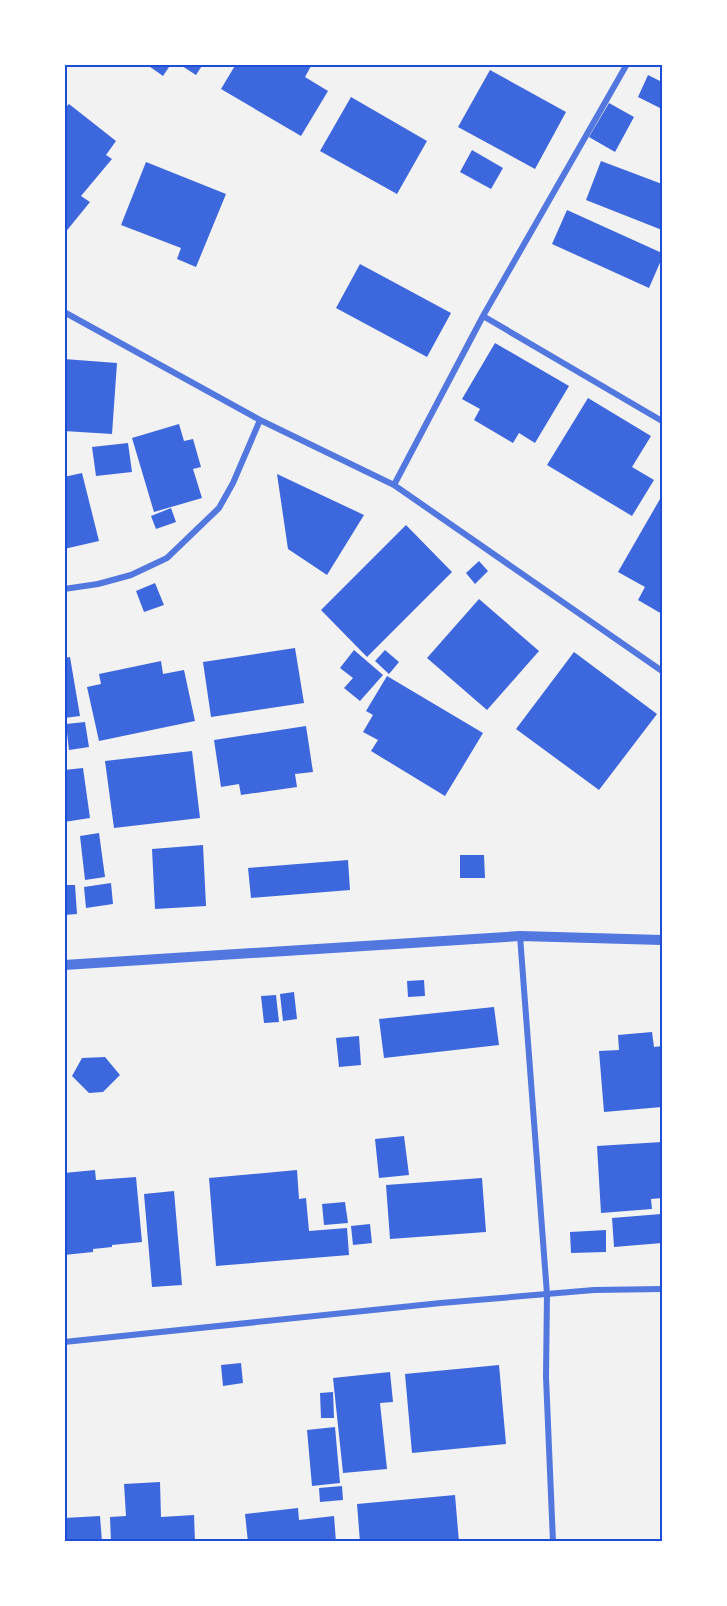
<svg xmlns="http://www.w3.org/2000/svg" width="727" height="1606" font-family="'Roboto Condensed',sans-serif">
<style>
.building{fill:#3d67dc}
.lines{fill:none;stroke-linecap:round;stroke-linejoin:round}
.minor{stroke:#5277de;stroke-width:6}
.tertiary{stroke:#5277de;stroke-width:10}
.neatline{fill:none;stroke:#1d4ed8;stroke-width:2}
</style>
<rect width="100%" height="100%" fill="#f2f2f2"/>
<path class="building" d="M 146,64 L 171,64 L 163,76 Z
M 179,64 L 203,64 L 196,75 Z
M 236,64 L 311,66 L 305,77 L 328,91 L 301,136 L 221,89 Z
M 490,70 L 566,112 L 535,169 L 458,127 Z
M 648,75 L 662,82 L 662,109 L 638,97 Z
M 351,97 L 427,141 L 397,194 L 320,151 Z
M 609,103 L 634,117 L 615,152 L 589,137 Z
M 69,104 L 116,141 L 106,155 L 112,159 L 81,196 L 90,202 L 64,234 L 64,109 Z
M 472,150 L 503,168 L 491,189 L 460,172 Z
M 601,161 L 662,184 L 662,230 L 586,200 Z
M 146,162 L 226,194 L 196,267 L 177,259 L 181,248 L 121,225 Z
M 567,210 L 662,253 L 662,258 L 649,288 L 552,244 Z
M 360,264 L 451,313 L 427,357 L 336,308 Z
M 495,343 L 569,386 L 535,443 L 519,433 L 513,443 L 474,420 L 480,409 L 462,399 Z
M 64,359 L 117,363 L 112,434 L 64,431 Z
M 588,398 L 651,436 L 632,467 L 654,480 L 632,516 L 547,465 Z
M 179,424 L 184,441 L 193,439 L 201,467 L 193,469 L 202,498 L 154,512 L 132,438 Z
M 128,443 L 132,472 L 96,476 L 92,447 Z
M 82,473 L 99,541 L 64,549 L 64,477 Z
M 277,474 L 364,515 L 327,575 L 288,549 Z
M 660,499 L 662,500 L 662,614 L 638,600 L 645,587 L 618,572 Z
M 171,508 L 176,522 L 156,529 L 151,516 Z
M 406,525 L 452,572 L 367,657 L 321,610 Z
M 479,561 L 488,571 L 475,584 L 466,573 Z
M 155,583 L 164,605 L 144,612 L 136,591 Z
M 479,599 L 539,651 L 487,710 L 427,658 Z
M 295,648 L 304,703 L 211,717 L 203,662 Z
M 354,650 L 383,675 L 360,701 L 344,688 L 353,678 L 340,668 Z
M 385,650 L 399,662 L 389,674 L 375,661 Z
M 574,652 L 657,714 L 599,790 L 516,729 Z
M 70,657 L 80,716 L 64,718 L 64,658 Z
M 161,661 L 163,674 L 184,670 L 195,721 L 99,741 L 87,687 L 101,684 L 99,674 Z
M 387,676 L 483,733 L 445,796 L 371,751 L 378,740 L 363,732 L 373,715 L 366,711 Z
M 85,722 L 89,747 L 69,750 L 66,724 Z
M 306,726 L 313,772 L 295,774 L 297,787 L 241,795 L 239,784 L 221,787 L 214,740 Z
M 192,751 L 200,818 L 114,828 L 105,761 Z
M 83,768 L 90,818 L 64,822 L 64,770 Z
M 99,833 L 105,877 L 85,880 L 80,836 Z
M 203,845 L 206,906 L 155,909 L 152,849 Z
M 460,855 L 484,855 L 485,878 L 460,878 Z
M 348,860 L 350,890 L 251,898 L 248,868 Z
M 111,883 L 113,904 L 86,908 L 84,887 Z
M 64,885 L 75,885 L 77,914 L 64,915 Z
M 424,980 L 425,996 L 408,997 L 407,981 Z
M 294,992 L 297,1019 L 283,1021 L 280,994 Z
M 276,995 L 279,1022 L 264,1023 L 261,996 Z
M 494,1007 L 499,1045 L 384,1058 L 379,1019 Z
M 652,1032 L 654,1047 L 662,1046 L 662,1107 L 604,1112 L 599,1051 L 619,1050 L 618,1035 Z
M 359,1036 L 361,1065 L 339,1067 L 336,1038 Z
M 105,1057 L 120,1075 L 103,1092 L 89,1093 L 72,1076 L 82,1058 Z
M 404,1136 L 409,1175 L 379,1178 L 375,1139 Z
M 662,1142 L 662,1198 L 651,1199 L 652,1209 L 601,1213 L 597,1146 Z
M 95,1170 L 96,1180 L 136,1177 L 142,1242 L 112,1245 L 112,1247 L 93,1249 L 93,1252 L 64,1255 L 64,1173 Z
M 297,1170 L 299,1199 L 306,1198 L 309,1231 L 347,1228 L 349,1255 L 216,1266 L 209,1178 Z
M 482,1178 L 486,1232 L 390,1239 L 386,1185 Z
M 174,1191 L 182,1285 L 152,1287 L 144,1194 Z
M 345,1202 L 348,1223 L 324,1225 L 322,1204 Z
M 660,1205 L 662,1205 L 662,1243 L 614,1247 L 612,1218 L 661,1214 Z
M 370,1224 L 372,1243 L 353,1245 L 351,1226 Z
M 606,1230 L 606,1252 L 571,1253 L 570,1232 Z
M 241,1363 L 243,1383 L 223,1386 L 221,1365 Z
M 499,1365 L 506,1444 L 412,1453 L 405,1374 Z
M 390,1372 L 393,1402 L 380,1403 L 387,1469 L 343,1473 L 333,1378 Z
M 333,1392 L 334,1418 L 321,1418 L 320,1393 Z
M 335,1427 L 340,1483 L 312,1486 L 307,1430 Z
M 160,1482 L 161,1517 L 194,1515 L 195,1542 L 111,1542 L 110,1517 L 126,1516 L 124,1484 Z
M 342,1486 L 343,1500 L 320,1502 L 319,1488 Z
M 455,1495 L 459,1542 L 360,1542 L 357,1504 Z
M 298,1508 L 299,1520 L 334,1516 L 336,1542 L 248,1542 L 245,1514 Z
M 100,1516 L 102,1542 L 64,1542 L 64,1518 Z"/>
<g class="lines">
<path class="minor" d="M 64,312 L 260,420 L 394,485 L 662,671
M 483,316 L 662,421
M 394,485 L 483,316 L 627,64
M 64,589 L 98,584 L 131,575 L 167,558 L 219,508 L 233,483 L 260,420
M 520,936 L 547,1294 L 546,1377 L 553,1542
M 64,1342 L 441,1303 L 594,1290 L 662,1289"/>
<path class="tertiary" d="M 64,965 L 520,936 L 662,940"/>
</g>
<rect width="727" height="1606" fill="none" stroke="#ffffff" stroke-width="132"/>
<rect x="66" y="66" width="595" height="1474" class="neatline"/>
</svg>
